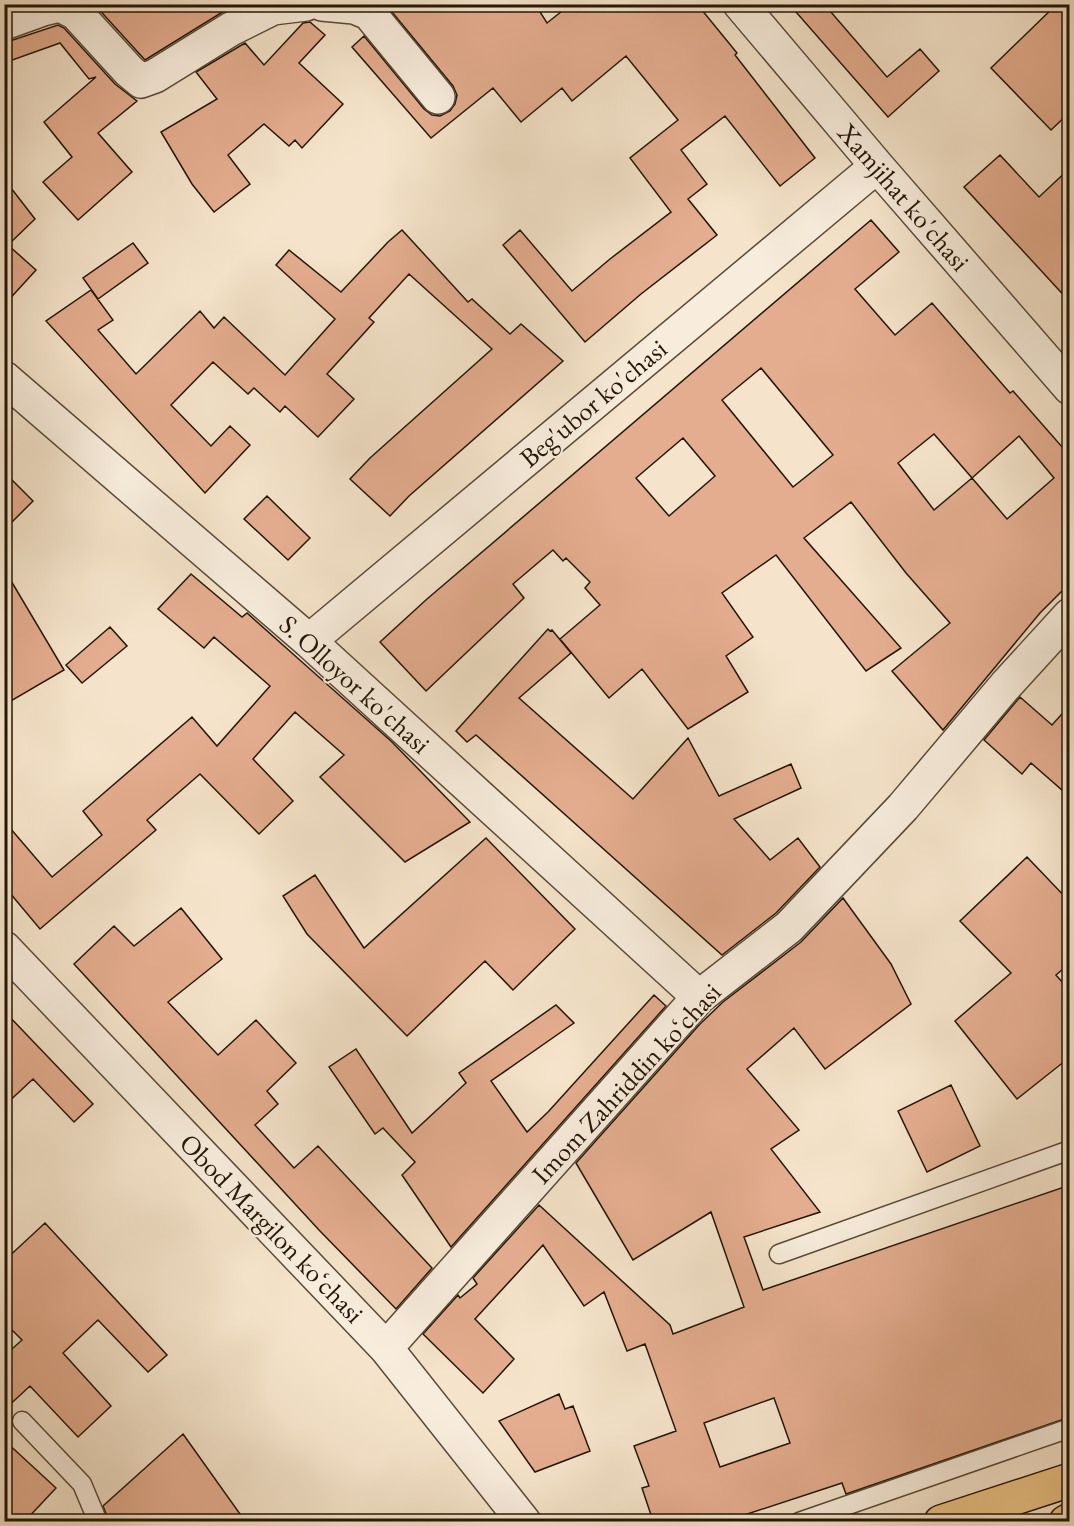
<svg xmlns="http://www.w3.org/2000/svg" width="1074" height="1526" font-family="'EB Garamond',serif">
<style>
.building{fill:#e4ad8f;stroke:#231606;stroke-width:1.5;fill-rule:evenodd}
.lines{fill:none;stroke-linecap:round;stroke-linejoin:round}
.service-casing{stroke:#584a37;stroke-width:21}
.minor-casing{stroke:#584a37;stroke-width:36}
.primary-casing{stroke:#231606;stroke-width:36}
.service{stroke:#f8eddd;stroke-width:18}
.minor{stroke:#f8eddd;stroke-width:33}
.primary{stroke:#eac286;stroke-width:33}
.labels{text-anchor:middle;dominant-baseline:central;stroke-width:4.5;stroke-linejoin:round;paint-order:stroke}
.street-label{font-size:27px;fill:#231606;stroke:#f8eddd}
</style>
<rect width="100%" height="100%" fill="#f5e4cb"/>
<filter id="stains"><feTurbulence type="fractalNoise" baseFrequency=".00333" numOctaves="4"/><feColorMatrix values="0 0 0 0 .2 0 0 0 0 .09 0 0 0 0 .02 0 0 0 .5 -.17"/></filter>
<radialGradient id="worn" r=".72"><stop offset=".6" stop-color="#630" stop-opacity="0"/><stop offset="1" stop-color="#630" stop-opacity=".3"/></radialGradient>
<path class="building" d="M 94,4 L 238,4 L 221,13 L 145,60 Z
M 401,4 L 535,4 L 547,23 L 571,4 L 697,4 L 737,53 L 735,55 L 815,158 L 780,186 L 725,116 L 681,150 L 707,184 L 688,199 L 717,235 L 641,294 L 585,342 L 503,245 L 520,230 L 572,291 L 610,259 L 671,212 L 630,158 L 678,120 L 626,56 L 572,101 L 562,88 L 521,122 L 493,88 L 431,138 L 352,47 L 364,36 L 424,109 L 432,115 L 440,116 L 450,111 L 455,104 L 457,95 L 453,86 L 392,12 Z
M 789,4 L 824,4 L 887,77 L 920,49 L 939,71 L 888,117 Z
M 1057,4 L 1070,4 L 1070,112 L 1051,130 L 991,68 Z
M 310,22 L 325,35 L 299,63 L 343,104 L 302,148 L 295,140 L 289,146 L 264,124 L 228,155 L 250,184 L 214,212 L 192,184 L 161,132 L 217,99 L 196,72 L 245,43 L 264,65 L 303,23 Z
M 58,25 L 64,28 L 115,84 L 137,101 L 98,133 L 132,172 L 78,220 L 43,182 L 72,157 L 44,122 L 96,77 L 89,79 L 60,43 L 4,63 L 4,41 L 10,41 Z
M 1000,155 L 1039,197 L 1070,168 L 1070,302 L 964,187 Z
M 4,179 L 35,219 L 8,245 L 36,270 L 4,305 Z
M 871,220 L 899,252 L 855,289 L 895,335 L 932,303 L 1010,393 L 1013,391 L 1070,456 L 1070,583 L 1040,613 L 943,730 L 892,671 L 950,623 L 906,573 L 851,502 L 804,538 L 901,648 L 866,671 L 776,555 L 722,593 L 753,637 L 726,656 L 748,692 L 688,729 L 642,669 L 609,698 L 560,639 L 600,605 L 585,588 L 590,582 L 566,558 L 563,561 L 553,550 L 513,584 L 524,598 L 426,691 L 380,642 L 427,599 ZM 761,368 L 833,455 L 793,487 L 722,400 ZM 934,434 L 972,478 L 934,510 L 898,463 ZM 1019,436 L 1054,478 L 1007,519 L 972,478 ZM 683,438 L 715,476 L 669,516 L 636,478 Z
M 402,230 L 468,302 L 472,299 L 510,334 L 521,324 L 563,361 L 409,496 L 390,516 L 350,479 L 370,458 L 492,349 L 409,274 L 369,318 L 374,322 L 327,374 L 354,399 L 318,437 L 285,406 L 280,412 L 254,388 L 248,394 L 213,362 L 171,405 L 211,446 L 230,426 L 250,445 L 205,493 L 46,321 L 91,290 L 113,320 L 98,330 L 136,374 L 200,311 L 214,328 L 224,317 L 285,375 L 335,319 L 276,265 L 289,250 L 341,292 L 388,242 Z
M 133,243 L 148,263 L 98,299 L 83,278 Z
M 4,472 L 33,501 L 4,530 Z
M 267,496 L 310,538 L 288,560 L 244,519 Z
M 4,569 L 64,670 L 4,705 Z
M 191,574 L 242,617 L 247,613 L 311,670 L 392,742 L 470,822 L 405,862 L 320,777 L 344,755 L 295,712 L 253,759 L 293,801 L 259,834 L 200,774 L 147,820 L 156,830 L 40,929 L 4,886 L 4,821 L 52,877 L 102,835 L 83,811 L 192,717 L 217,746 L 270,686 L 214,637 L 204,648 L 158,609 Z
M 110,627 L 127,646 L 82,683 L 66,665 Z
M 548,629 L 550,631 L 552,630 L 571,653 L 519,698 L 633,799 L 688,738 L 719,796 L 791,764 L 801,788 L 734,819 L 770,860 L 798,838 L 820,867 L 776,913 L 722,955 L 476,735 L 467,742 L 456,731 Z
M 1020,697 L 1052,725 L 1070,705 L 1070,797 L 1031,763 L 1022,774 L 984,740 Z
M 486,838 L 575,929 L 513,990 L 485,961 L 407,1036 L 307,934 L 283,896 L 315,875 L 364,948 Z
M 1027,857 L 1070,902 L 1070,963 L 1056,975 L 1070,991 L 1070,1057 L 1017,1099 L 955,1021 L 1011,973 L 960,921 Z
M 843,898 L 891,964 L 911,1004 L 825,1069 L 794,1028 L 747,1069 L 799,1130 L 771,1149 L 820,1212 L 744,1237 L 763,1290 L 1070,1185 L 1070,1417 L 846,1494 L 842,1483 L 726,1521 L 653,1521 L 642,1488 L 649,1486 L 634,1446 L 676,1431 L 645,1344 L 627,1351 L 604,1292 L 584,1306 L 543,1245 L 475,1319 L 514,1359 L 483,1393 L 423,1334 L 458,1295 L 460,1298 L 477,1284 L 473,1278 L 539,1205 L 670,1325 L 673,1334 L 744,1307 L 711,1212 L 633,1260 L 576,1163 L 700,1024 L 723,1002 L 801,942 ZM 774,1398 L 790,1443 L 720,1467 L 704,1423 Z
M 181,908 L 222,959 L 168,1002 L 218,1055 L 256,1020 L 296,1063 L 267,1091 L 278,1104 L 255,1125 L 294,1168 L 318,1146 L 432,1268 L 396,1309 L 319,1230 L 74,964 L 114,926 L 134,946 Z
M 654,995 L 666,1006 L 451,1247 L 402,1175 L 415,1162 L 383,1128 L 375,1134 L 329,1067 L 356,1049 L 412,1133 L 466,1083 L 459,1073 L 556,1005 L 574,1023 L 491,1081 L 527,1132 L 548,1112 Z
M 4,1011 L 93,1104 L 74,1122 L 33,1079 L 4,1106 Z
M 951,1085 L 980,1146 L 927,1172 L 898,1111 Z
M 45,1223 L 167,1355 L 148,1372 L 98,1320 L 63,1353 L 111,1406 L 78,1437 L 30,1386 L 4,1410 L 4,1356 L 22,1340 L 4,1322 L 4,1261 Z
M 559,1394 L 565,1409 L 573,1406 L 590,1451 L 535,1472 L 499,1421 Z
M 183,1434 L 245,1521 L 109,1521 L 103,1506 Z
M 4,1440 L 56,1488 L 25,1521 L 4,1521 Z"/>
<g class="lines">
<defs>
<path id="service" d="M 779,1254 L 1070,1150
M 22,1421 L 82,1484 L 98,1522
M 799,1522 L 1070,1428"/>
<path id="minor" d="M 322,4 L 354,7 L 369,13 L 438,97
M 740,4 L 877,166 L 1070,388
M 4,23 L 43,9 L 60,5 L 76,13 L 129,71 L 141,81 L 155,76 L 231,29 L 273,8 L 306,4
M 4,378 L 309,641 L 699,997
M 309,641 L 877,166
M 4,948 L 386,1348 L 524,1522
M 386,1348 L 699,997 L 789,927 L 903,807 L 1006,685 L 1070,615"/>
<path id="primary" d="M 941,1522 L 1070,1480
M 1066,1522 L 1070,1520"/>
</defs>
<use href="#service" class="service-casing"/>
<use href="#minor" class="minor-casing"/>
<use href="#primary" class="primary-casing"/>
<use href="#service" class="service"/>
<use href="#minor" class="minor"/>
<use href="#primary" class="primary"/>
</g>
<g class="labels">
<g class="street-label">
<text transform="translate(904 197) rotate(49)">Xamjihat ko'chasi</text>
<text transform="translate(593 403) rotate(-40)">Beg'ubor ko'chasi</text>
<text transform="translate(355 684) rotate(42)">S. Olloyor ko'chasi</text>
<text transform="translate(626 1083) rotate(-47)">Imom Zahriddin koʻchasi</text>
<text transform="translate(272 1228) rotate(46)">Obod Margilon koʻchasi</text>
</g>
</g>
<rect width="1074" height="1526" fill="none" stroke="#f5e4cb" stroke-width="24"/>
<rect x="6" y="6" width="1062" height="1514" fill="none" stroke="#231606" stroke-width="3"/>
<rect x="12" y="12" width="1050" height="1502" fill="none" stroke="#231606" stroke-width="1.5"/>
<rect width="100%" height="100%" filter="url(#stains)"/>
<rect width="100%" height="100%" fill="url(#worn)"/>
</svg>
